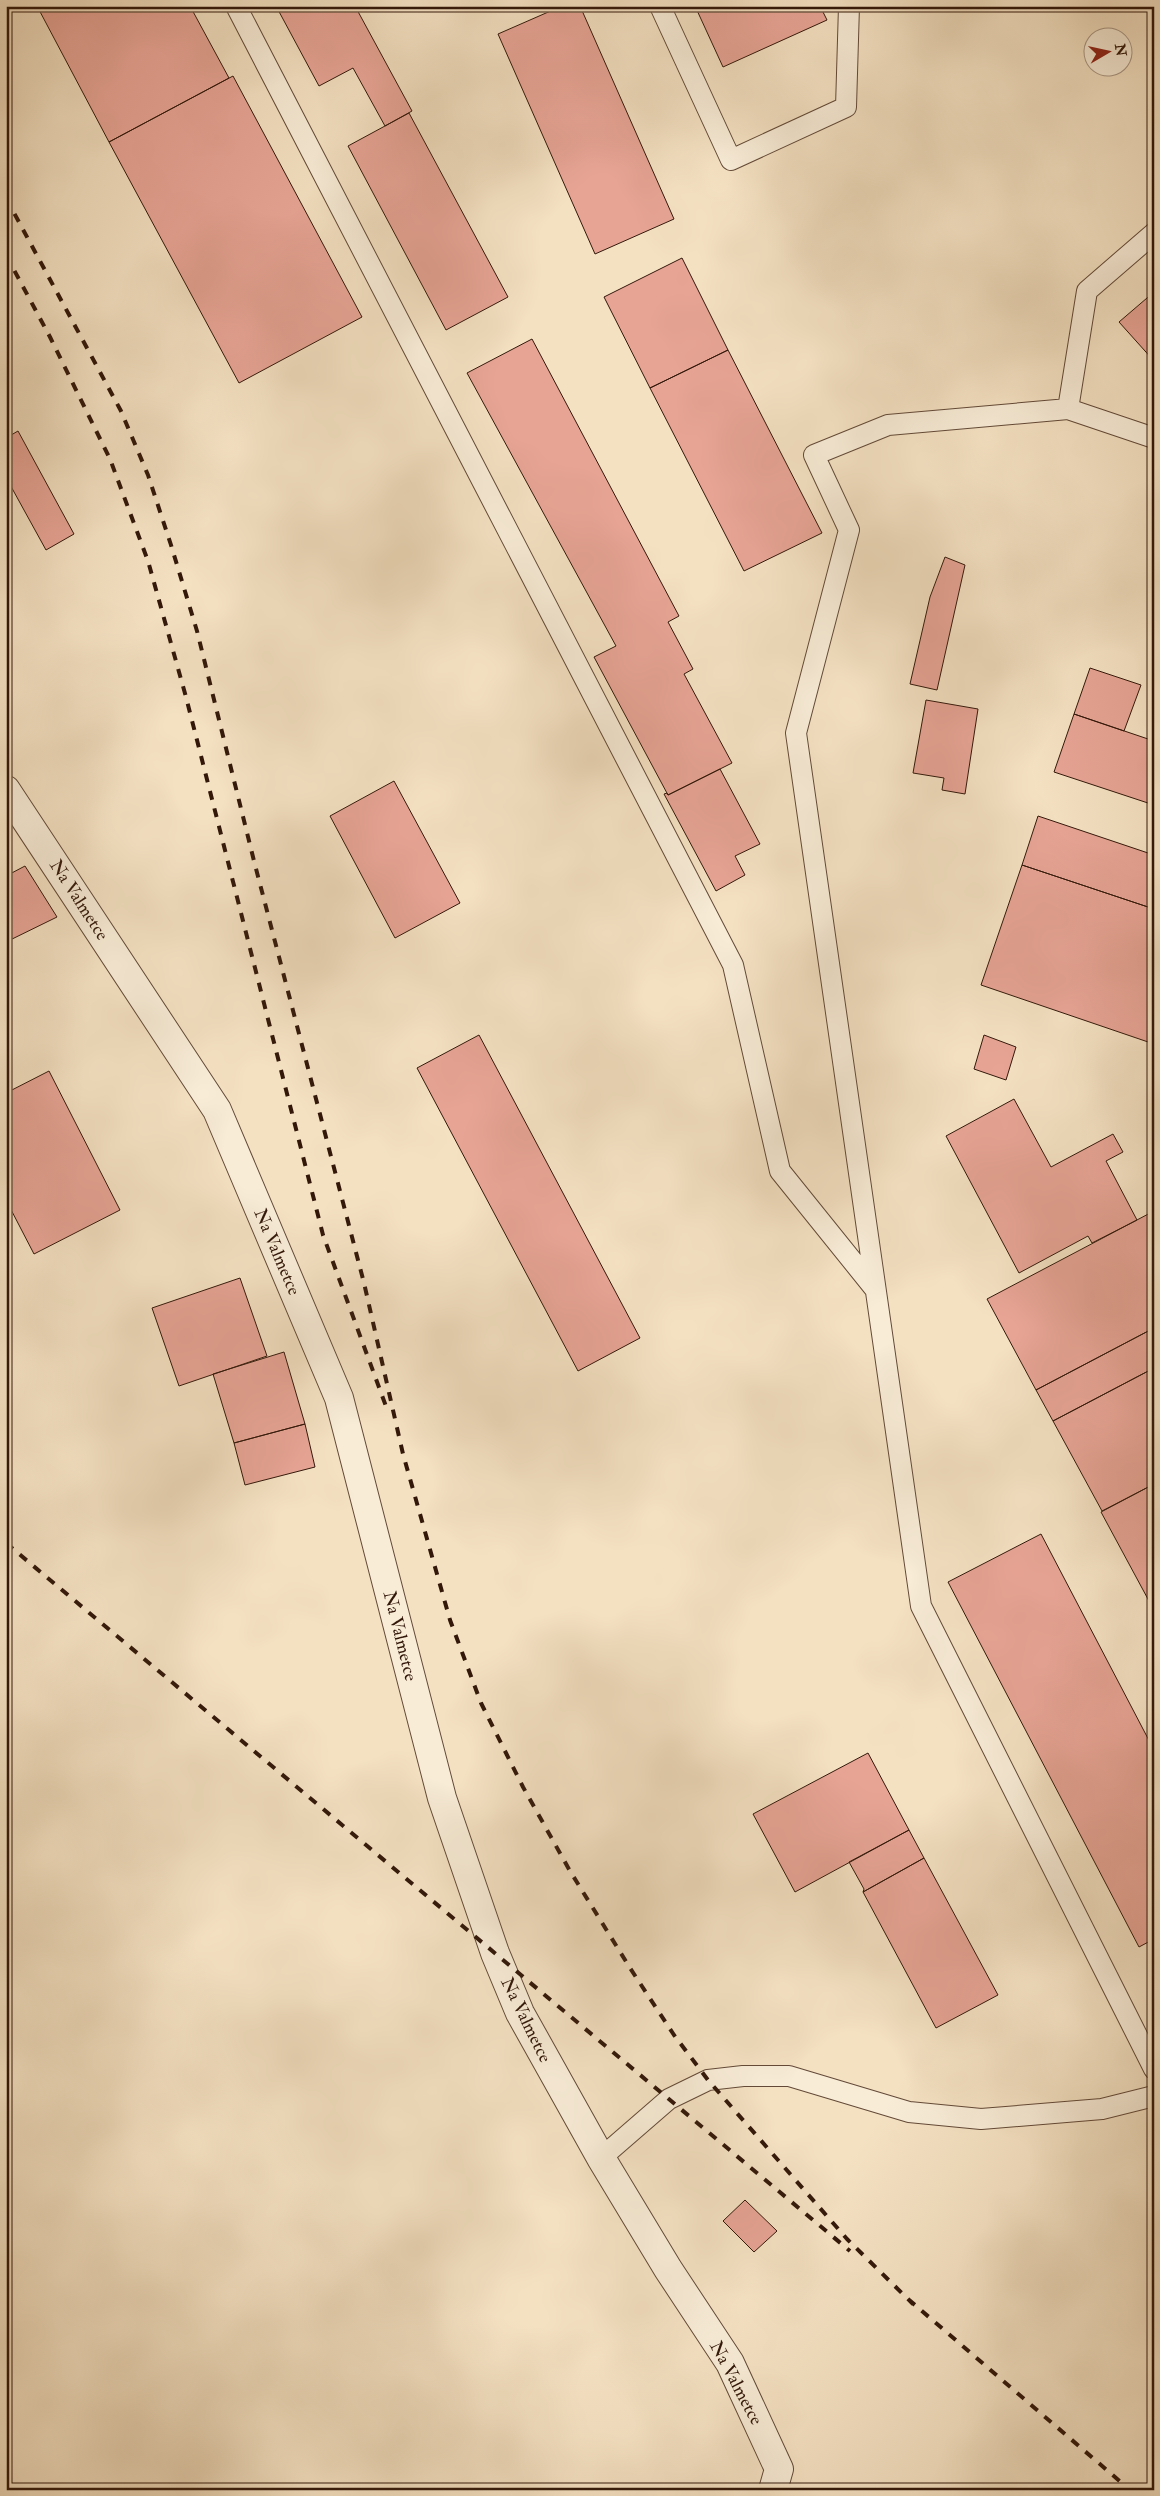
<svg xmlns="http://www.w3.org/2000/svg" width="1160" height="2496" font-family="'IM FELL Double Pica',serif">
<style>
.building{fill:#e7a495;stroke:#33180a}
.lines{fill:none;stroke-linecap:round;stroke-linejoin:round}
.service-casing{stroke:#634a38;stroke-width:22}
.minor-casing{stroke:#634a38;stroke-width:30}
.service{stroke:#f8ecd7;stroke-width:20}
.minor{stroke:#f8ecd7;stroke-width:28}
.rail{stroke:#33180a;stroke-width:4;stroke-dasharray:9 9;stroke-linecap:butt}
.labels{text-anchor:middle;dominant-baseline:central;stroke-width:5;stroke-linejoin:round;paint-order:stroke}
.street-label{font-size:18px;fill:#33180a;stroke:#f8ecd7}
</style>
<rect width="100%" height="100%" fill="#f4e1c2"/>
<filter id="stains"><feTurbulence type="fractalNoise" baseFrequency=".004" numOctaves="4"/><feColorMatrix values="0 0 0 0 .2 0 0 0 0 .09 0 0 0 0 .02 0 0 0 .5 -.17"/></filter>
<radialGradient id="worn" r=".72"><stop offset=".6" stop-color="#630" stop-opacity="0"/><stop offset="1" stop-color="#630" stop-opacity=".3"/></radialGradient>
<path class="building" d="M 37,6 L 190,6 L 229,78 L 109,142 Z
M 276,6 L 355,6 L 412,111 L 385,126 L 353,68 L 319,86 Z
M 562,6 L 580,6 L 674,219 L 595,254 L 498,34 Z
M 695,6 L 820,6 L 827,20 L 723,67 Z
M 233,76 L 362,317 L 239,383 L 109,142 Z
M 409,113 L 508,297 L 446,330 L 348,146 Z
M 682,258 L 728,350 L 650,388 L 604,297 Z
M 1154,292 L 1154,361 L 1119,322 Z
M 532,339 L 679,616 L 668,622 L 693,669 L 684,674 L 732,763 L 668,795 L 594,657 L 616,646 L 467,373 Z
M 728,350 L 822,533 L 744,571 L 650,388 Z
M 18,431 L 74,534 L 46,550 L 8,481 L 6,482 L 6,438 Z
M 945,557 L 965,565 L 937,690 L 910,684 L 930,597 Z
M 1090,668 L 1141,685 L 1124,731 L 1074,714 Z
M 926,700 L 978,709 L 965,794 L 942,790 L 944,778 L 913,773 Z
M 1074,714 L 1154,741 L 1154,805 L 1054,772 Z
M 720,769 L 760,844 L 735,856 L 745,875 L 716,891 L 664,794 L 667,793 L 668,795 Z
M 394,781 L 460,903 L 395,938 L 330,816 Z
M 1038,816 L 1154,855 L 1154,909 L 1022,865 Z
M 1022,865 L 1154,909 L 1154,1044 L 981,985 Z
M 25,866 L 57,917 L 6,942 L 6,876 Z
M 479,1035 L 640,1338 L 578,1371 L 417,1068 Z
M 984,1035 L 1016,1047 L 1006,1080 L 974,1069 Z
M 49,1071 L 120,1210 L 34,1254 L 6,1200 L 6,1093 Z
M 1014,1099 L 1051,1167 L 1113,1134 L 1123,1152 L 1106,1161 L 1137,1220 L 1092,1243 L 1088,1236 L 1019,1273 L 946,1136 Z
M 1154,1211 L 1154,1328 L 1036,1390 L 987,1299 Z
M 240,1278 L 267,1356 L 179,1386 L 152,1308 Z
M 1154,1328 L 1154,1368 L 1053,1421 L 1036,1390 Z
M 284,1352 L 305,1424 L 234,1443 L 213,1374 Z
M 1154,1368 L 1154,1484 L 1102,1511 L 1053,1421 Z
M 305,1424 L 315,1467 L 245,1485 L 234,1443 Z
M 1154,1484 L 1154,1599 L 1149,1601 L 1101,1512 Z
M 1041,1534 L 1154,1750 L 1154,1939 L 1139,1947 L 948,1582 Z
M 868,1753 L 909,1830 L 795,1892 L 753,1814 Z
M 909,1830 L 924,1858 L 863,1892 L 864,1889 L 849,1862 Z
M 924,1858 L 998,1995 L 936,2028 L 863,1892 Z
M 745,2200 L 777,2231 L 754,2252 L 723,2221 Z"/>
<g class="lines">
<defs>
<path id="service" d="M 236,6 L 733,965 L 780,1171 L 875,1289
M 660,6 L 731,160 L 846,107 L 849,6
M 1068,409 L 1087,291 L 1154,233
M 1154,438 L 1068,409 L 888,425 L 814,455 L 849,530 L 796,733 L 921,1606 L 1154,2069
M 601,2158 L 669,2099 L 708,2080 L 743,2076 L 789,2076 L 909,2112 L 981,2119 L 1102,2109 L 1154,2096"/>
<path id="minor" d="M 6,790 L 217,1110 L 339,1398 L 442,1798 L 495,1953 L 520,2013 L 601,2158 L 668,2269 L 730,2363 L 779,2469 L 773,2490"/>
</defs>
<use href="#service" class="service-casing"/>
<use href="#minor" class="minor-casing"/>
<use href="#service" class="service"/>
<use href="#minor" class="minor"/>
<path class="rail" d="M 6,198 L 121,411 L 148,475 L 171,545 L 197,631 L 254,861 L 364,1283 L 403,1454 L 450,1620 L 481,1703 L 523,1787 L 570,1871 L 630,1968 L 674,2035 L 708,2080 L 847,2239 L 913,2304
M 6,255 L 50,337 L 110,459 L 148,561 L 186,697 L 323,1235 L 387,1409
M 6,1543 L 850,2251
M 908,2299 L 1130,2490"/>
</g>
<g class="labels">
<g class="street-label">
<text transform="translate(79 900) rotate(57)">Na Valmetce</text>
<text transform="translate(277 1252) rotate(67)">Na Valmetce</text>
<text transform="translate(400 1636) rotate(76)">Na Valmetce</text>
<text transform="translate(526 2020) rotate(64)">Na Valmetce</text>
<text transform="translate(736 2383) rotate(62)">Na Valmetce</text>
</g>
</g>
<rect width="1160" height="2496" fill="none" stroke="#f4e1c2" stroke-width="25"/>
<rect x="8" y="8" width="1145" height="2481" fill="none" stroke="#33180a" stroke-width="2.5"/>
<rect x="12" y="12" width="1135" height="2471" fill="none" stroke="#33180a"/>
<g transform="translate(1108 52) rotate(81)"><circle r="24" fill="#f8ecd7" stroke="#a99785"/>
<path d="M0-4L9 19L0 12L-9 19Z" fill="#8f2418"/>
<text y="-8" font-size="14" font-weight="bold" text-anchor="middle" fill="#33180a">N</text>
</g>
<rect width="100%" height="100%" filter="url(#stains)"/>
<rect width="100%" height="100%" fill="url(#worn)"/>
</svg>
